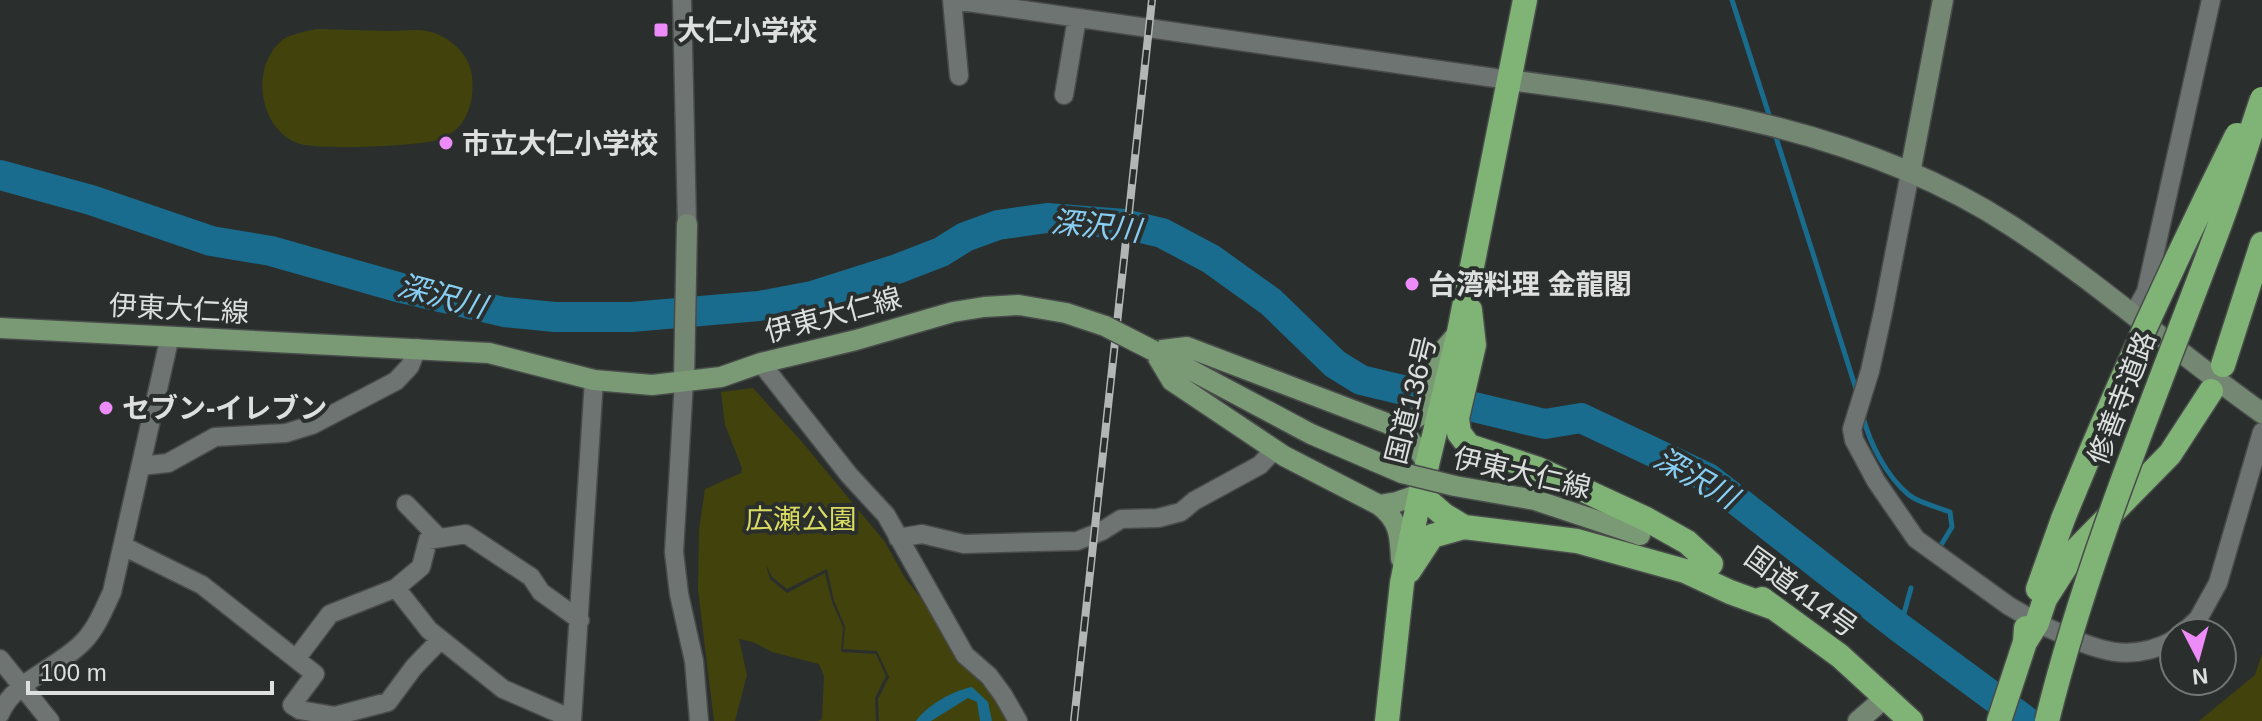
<svg xmlns="http://www.w3.org/2000/svg" width="2262" height="721" font-family="Helvetica,'Noto Sans JP',sans-serif">
<style>
.green{fill:#42420d}
.water{fill:#196c8e}
.lines{fill:none;stroke-linecap:round;stroke-linejoin:round}
.stream{stroke:#196c8e;stroke-width:5}
.river{stroke:#196c8e;stroke-width:30}
.street-casing{stroke:#484b4a;stroke-width:21}
.secondary-casing{stroke:#484b4a;stroke-width:23}
.primary-casing{stroke:#484b4a;stroke-width:23}
.highway-casing{stroke:#484b4a;stroke-width:27}
.street{stroke:#6e7471;stroke-width:18}
.secondary{stroke:#738772;stroke-width:20}
.primary{stroke:#799a74;stroke-width:20}
.highway{stroke:#80b376;stroke-width:24}
.rail-casing{stroke:#b2b6b5;stroke-width:8}
.rail{stroke:#2a2f2d;stroke-width:5;stroke-dasharray:15;stroke-linecap:butt}
.primary-bridge-casing{stroke:#484b4a;stroke-width:23;stroke-linecap:butt}
.highway-bridge-casing{stroke:#484b4a;stroke-width:27;stroke-linecap:butt}
.primary-bridge{stroke:#799a74;stroke-width:20}
.highway-bridge{stroke:#80b376;stroke-width:24}
.poi-dot{fill:#ed8cf9;stroke:#2a2f2d;stroke-width:3}
.labels{text-anchor:middle;dominant-baseline:central;stroke-width:8;stroke-linejoin:round;paint-order:stroke}
.poi-label{font-size:28px;font-weight:bold;fill:#dde0df;stroke:#2a2f2d;text-anchor:start}
.street-label{font-size:28px;fill:#dde0df;stroke:#2a2f2d}
.park-label{font-size:28px;fill:#dadc61;stroke:#2a2f2d}
.water-label{font-size:30px;font-style:italic;fill:#88cef3;stroke:#2a2f2d}
</style>
<rect width="100%" height="100%" fill="#2a2f2d"/>
<path class="green" d="M 317,29 C 341,30 366,30 390,31 C 402,31 416,29 427,31 C 448,35 470,54 472,76 C 474,93 471,109 462,123 C 457,130 446,137 438,140 C 416,146 317,151 297,143 C 260,128 251,72 278,44 C 287,34 303,32 317,29 Z
M 753,388 L 802,442 L 885,542 L 905,578 L 924,602 L 957,657 L 1003,707 L 1008,721 L 879,721 L 878,699 L 889,677 L 877,651 L 843,649 L 845,626 L 834,601 L 827,569 L 787,589 L 772,577 L 766,565 L 770,579 L 787,593 L 825,573 L 832,602 L 843,627 L 841,652 L 876,654 L 886,676 L 875,698 L 876,721 L 818,721 L 822,719 L 824,676 L 819,664 L 772,652 L 753,642 L 739,639 L 747,675 L 735,721 L 714,721 L 698,590 L 699,529 L 705,489 L 741,473 L 742,468 L 725,425 L 721,392 Z
M 2262,654 L 2262,721 L 2199,721 L 2255,675 Z"/>
<path class="water" d="M 972,687 L 988,702 L 992,721 L 980,721 L 977,702 L 968,698 L 931,721 L 916,721 C 928,705 952,691 972,687 Z"/>
<g class="lines">
<path class="stream" d="M 1732,0 L 1771,121
M 1775,134 L 1857,392
M 1863,417 C 1870,444 1887,477 1909,495 C 1919,503 1938,507 1950,512 L 1952,527 L 1941,545
M 1900,628 L 1911,588"/>
<path class="river" d="M 0,175 L 91,200 L 211,241 L 271,251 L 401,288 L 504,312 L 555,317 L 631,317 L 759,306 L 812,296 L 897,269 L 941,252 L 965,237 L 998,225 L 1047,218 L 1124,224 L 1162,233 L 1211,259 L 1271,302 L 1335,364 L 1361,380 L 1545,424 L 1581,418 L 1708,478 L 1900,628 L 2026,721"/>
<defs>
<path id="street" d="M 682,0 L 687,224
M 952,0 L 959,76
M 954,0 L 1509,80
M 1064,95 L 1077,18
M 1910,173 L 1883,312 L 1870,371 L 1852,429 L 1854,440 L 1876,481 L 1916,539 L 2009,606 L 2028,617
M 2133,315 L 2146,292 L 2211,0
M 761,363 L 849,475 L 886,515 L 965,655 L 989,676 L 1003,695 L 1018,721
M 684,381 L 674,552 L 679,594 L 694,661 L 699,721
M 141,466 L 168,463 L 215,437 L 286,433 L 312,425 L 396,381 L 410,366 L 417,348
M 406,504 L 439,538
M 898,538 L 922,534 L 964,544 L 1077,541 L 1102,531 L 1121,519 L 1158,518 L 1181,512 L 1194,501 L 1260,465 L 1274,450
M 123,546 L 202,585 L 315,674 L 292,705 L 300,710 L 335,716 L 388,702 L 414,667 L 440,640
M 396,588 L 421,567 L 428,540 L 466,534 L 531,577 L 541,592 L 580,620
M 2037,623 C 2086,644 2122,668 2174,640
M 2183,633 L 2198,619 L 2218,583 L 2262,432
M 0,659 L 50,721
M 296,659 L 330,614 L 396,588 L 429,630 L 503,689 L 572,719
M 0,714 C 14,680 59,668 84,641 C 97,627 104,609 112,592 L 170,336
M 572,721 L 594,380"/>
<path id="secondary" d="M 1509,80 C 1678,102 1864,130 2010,225 C 2098,282 2177,353 2262,413
M 1910,173 L 1943,0
M 684,381 L 687,224
M 1858,721 L 1887,696"/>
<path id="primary" d="M 0,328 L 489,353 L 594,380 L 652,385 L 721,377 L 761,363 L 856,340 L 953,312 L 984,307 L 1019,305 L 1066,313 L 1105,326
M 1154,351 L 1187,347 L 1389,424 L 1413,420 L 1423,413 L 1439,355 L 1459,332
M 1154,351 L 1172,381 L 1284,456 L 1379,505 L 1397,502 L 1420,494
M 1155,351 L 1311,434 L 1402,473
M 1389,424 L 1411,441 L 1427,462
M 1455,486 L 1535,500 L 1640,535
M 1379,505 C 1399,520 1400,535 1401,559"/>
<path id="highway" d="M 1470,310 L 1474,345 L 1457,418 L 1459,433 L 1469,446 L 1538,469 L 1646,519 L 1687,542 L 1711,564
M 2223,365 L 2262,244
M 1420,494 L 1444,515 L 1464,527
M 1409,571 L 1432,536 L 1464,527 L 1577,541 L 1685,571 L 1730,592 L 1774,608
M 2038,589 L 2063,519
M 1762,599 L 1840,656 L 1911,721
M 2025,642 L 2037,623 L 2045,599 L 2077,549 L 2170,454 L 2211,391
M 1387,721 L 1402,583 L 1420,494 L 1459,332 L 1525,0
M 1999,721 L 2025,642 L 2026,628"/>
</defs>
<use href="#street" class="street-casing"/>
<use href="#secondary" class="secondary-casing"/>
<use href="#primary" class="primary-casing"/>
<use href="#highway" class="highway-casing"/>
<use href="#street" class="street"/>
<use href="#secondary" class="secondary"/>
<use href="#primary" class="primary"/>
<use href="#highway" class="highway"/>
<defs>
<path id="rail" d="M 1074,721 L 1152,0"/>
</defs>
<use href="#rail" class="rail-casing"/>
<use href="#rail" class="rail"/>
<defs>
<path id="primary-bridge" d="M 1105,326 L 1154,351
M 1402,473 L 1455,486"/>
<path id="highway-bridge" d="M 2063,519 C 2116,388 2174,261 2237,135
M 2047,721 C 2088,554 2157,393 2217,232 C 2234,188 2247,143 2262,99"/>
</defs>
<use href="#primary-bridge" class="primary-bridge-casing"/>
<use href="#highway-bridge" class="highway-bridge-casing"/>
<use href="#primary-bridge" class="primary-bridge"/>
<use href="#highway-bridge" class="highway-bridge"/>
</g>
<g class="poi-dot">
<rect x="653" y="22" width="16" height="16" rx="4"/>
<circle cx="446" cy="143" r="8"/>
<circle cx="1412" cy="284" r="8"/>
<circle cx="106" cy="408" r="8"/>
</g>
<g class="labels">
<g class="poi-label">
<text x="677" y="30">大仁小学校</text>
<text x="462" y="143">市立大仁小学校</text>
<text x="1428" y="284">台湾料理 金龍閣</text>
<text x="122" y="408">セブン-イレブン</text>
</g>
<g class="street-label">
<text transform="translate(179 309) rotate(3)">伊東大仁線</text>
<text transform="translate(833 315) rotate(-15)">伊東大仁線</text>
<text transform="translate(2122 398) rotate(-69)">修善寺道路</text>
<text transform="translate(1411 400) rotate(-76)">国道136号</text>
<text transform="translate(1522 473) rotate(13)">伊東大仁線</text>
<text transform="translate(1801 592) rotate(36)">国道414号</text>
</g>
<g class="park-label">
<text x="801" y="519">広瀬公園</text>
</g>
<g class="water-label">
<text transform="translate(1096 226) rotate(6)">深沢川</text>
<text transform="translate(442 296) rotate(15)">深沢川</text>
<text transform="translate(1696 478) rotate(30)">深沢川</text>
</g>
</g>
<g transform="translate(2198 657) rotate(174)"><circle r="38" fill="#2a2f2d" stroke="#727674" stroke-width="2"/>
<path d="M0-6L14 30L0 20L-14 30Z" fill="#ed8cf9"/>
<text y="-12" font-size="22" font-weight="bold" text-anchor="middle" fill="#dde0df">N</text>
</g>
<path d="M28 681v12h244v-12" fill="none" stroke="#dde0df" stroke-width="4"/>
<text x="40" y="681" font-size="24" fill="#dde0df" stroke="#2a2f2d" stroke-width="6" paint-order="stroke">100 m</text>
</svg>
